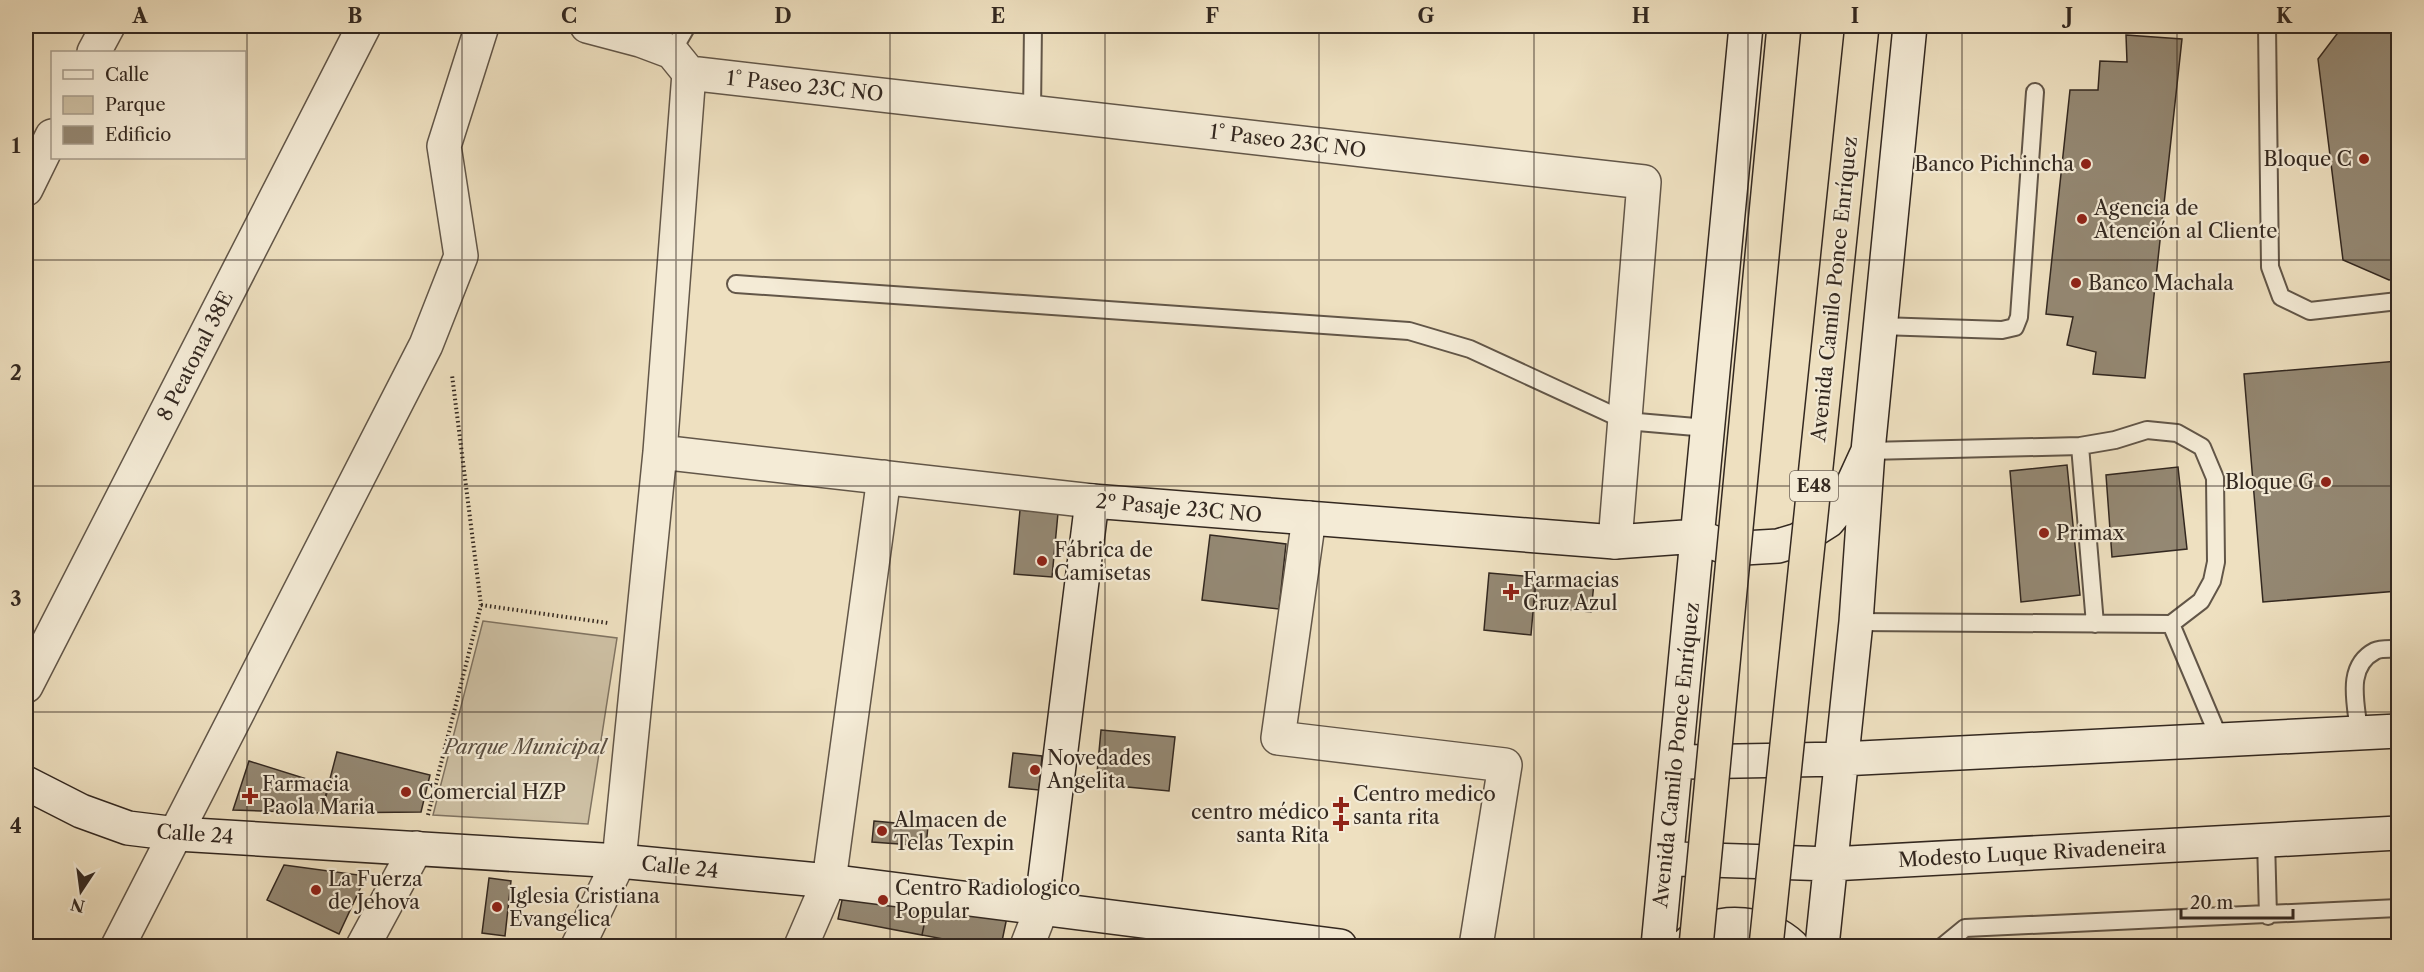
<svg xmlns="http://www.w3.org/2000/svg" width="2424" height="972" font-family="'Libre Caslon Text',serif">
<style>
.green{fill:#cec1a5;stroke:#807462;stroke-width:1.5}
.building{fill:#948873;stroke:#332820;stroke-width:1.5}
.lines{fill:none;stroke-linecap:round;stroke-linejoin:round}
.lane-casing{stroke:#625648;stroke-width:20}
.street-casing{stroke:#625648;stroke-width:36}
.secondary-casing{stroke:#332820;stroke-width:36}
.path{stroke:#332820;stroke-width:4;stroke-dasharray:1.5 3;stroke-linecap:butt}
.lane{stroke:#f4ebd6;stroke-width:16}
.street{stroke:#f4ebd6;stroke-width:33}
.secondary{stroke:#f4ebd6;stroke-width:33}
.primary-bridge-casing{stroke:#332820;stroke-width:36;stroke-linecap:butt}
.primary-bridge{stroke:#eee0c0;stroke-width:33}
.grid{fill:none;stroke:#332820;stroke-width:1.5;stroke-opacity:0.55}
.poi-dot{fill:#8f2418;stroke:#f4ebd6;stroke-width:2}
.labels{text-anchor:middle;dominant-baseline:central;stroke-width:4.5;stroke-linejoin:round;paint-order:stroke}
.shield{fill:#f4ebd6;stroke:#6d6257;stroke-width:1.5}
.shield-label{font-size:18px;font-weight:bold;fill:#332820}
.street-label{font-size:20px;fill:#332820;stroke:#f4ebd6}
.poi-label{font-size:20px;fill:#332820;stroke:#f4ebd6;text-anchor:start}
.park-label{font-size:20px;font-style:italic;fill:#5a4e41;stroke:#f4ebd6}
.neatline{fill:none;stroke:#332820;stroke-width:2}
.grid-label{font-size:20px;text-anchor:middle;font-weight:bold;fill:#332820}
</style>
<rect width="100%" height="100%" fill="#eee0c0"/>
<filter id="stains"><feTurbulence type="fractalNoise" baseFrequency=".00333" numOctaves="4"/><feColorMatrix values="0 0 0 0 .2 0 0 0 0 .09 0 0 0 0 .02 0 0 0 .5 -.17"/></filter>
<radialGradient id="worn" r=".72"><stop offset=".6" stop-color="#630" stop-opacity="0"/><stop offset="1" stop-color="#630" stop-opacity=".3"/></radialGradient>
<path class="green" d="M 483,621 L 617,638 L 588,824 L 433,815 Z"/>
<path class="building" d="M 2343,26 L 2398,26 L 2398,279 L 2389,280 L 2343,260 L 2318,59 Z
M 2126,35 L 2182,39 L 2145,378 L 2093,374 L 2096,352 L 2067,345 L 2073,317 L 2046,314 L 2070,90 L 2098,90 L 2100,61 L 2127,62 Z
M 2398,361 L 2398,591 L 2263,602 L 2244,374 Z
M 2067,465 L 2080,595 L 2021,602 L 2010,471 Z
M 2178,467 L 2187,549 L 2112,557 L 2106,475 Z
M 1020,510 L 1058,513 L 1052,577 L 1014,574 Z
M 1210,535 L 1286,544 L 1279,609 L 1202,600 Z
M 1489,573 L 1536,577 L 1531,635 L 1484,630 Z
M 1536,577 L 1594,583 L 1591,612 L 1534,606 Z
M 1101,730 L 1175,737 L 1169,791 L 1096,784 Z
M 337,752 L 430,775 L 421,812 L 321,813 Z
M 1013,753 L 1042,756 L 1039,790 L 1009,787 Z
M 249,761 L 329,786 L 321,813 L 233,810 Z
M 874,821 L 928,826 L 926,846 L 872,842 Z
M 284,865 L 366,876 L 339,934 L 267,900 Z
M 489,878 L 511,881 L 505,936 L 482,933 Z
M 845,886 L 929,901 L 922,935 L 838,919 Z
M 929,901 L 1007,917 L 1001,946 L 980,946 L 922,935 Z
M 2398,942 L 2398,946 L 2344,946 Z"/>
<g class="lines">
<defs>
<path id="lane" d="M 2267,26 L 2270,267 L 2281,297 L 2310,311 L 2398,301
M 672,52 L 687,26
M 1032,111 L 1033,26
M 736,284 L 1409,331 L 1470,349 L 1626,421 L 1707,428
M 1880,326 L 2002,330 L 2015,327 L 2019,317 L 2035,92
M 2080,446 L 2095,624
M 1868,451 L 2080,446 L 2115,440 L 2147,430 L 2177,433 L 2202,447 L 2215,478 L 2216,562 L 2212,581 L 2201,601 L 2171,624
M 1856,622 L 2171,624 L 2220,740
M 2359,733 C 2357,706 2344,667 2375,651 C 2381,648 2392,649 2398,649
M 2266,840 L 2268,916
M 1943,946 L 1965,928 L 2398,908"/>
<path id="street" d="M 587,26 L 640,40 L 672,52 L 689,73 L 1644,182 L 1615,542
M 94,52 L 108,26
M 26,189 L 52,136
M 660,452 L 1092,501
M 1309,518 L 1278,738 L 1505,765 L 1476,946
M 26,686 L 364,26
M 118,946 L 426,345 L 461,256 L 444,146 L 482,26
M 363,946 L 416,848
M 578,946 L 619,861 L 660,452 L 689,73
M 801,946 L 829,881 L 884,477
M 1027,946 L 1041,910"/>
<path id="secondary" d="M 1685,762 L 1841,759 L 2398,731
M 26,783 L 81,811 L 128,828 L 177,834 L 619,861 L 829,881 L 1340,946
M 1677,859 L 1831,864 L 2398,833
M 1041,910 L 1092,501 L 1615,542 L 1698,536 L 1722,546 L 1744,548 L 1778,546 L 1798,540 L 1828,521 L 1846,499 L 1868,451
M 1658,946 L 1746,26
M 1685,946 C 1692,941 1700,932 1708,929 C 1736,919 1771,926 1792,946
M 1822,946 L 1856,622 L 1868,451 L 1910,26"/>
</defs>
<use href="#lane" class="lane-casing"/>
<use href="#street" class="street-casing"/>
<use href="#secondary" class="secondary-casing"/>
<path class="path" d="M 481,605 L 608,623
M 428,815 L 481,605 L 452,375"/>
<use href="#lane" class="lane"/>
<use href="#street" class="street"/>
<use href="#secondary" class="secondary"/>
<defs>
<path id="primary-bridge" d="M 1696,946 L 1784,26
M 1766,946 L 1862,26"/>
</defs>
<use href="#primary-bridge" class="primary-bridge-casing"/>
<use href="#primary-bridge" class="primary-bridge"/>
</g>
<path class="grid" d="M 247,26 L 247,946M 462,26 L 462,946M 676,26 L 676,946M 890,26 L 890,946M 1105,26 L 1105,946M 1319,26 L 1319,946M 1534,26 L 1534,946M 1748,26 L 1748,946M 1962,26 L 1962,946M 2177,26 L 2177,946M 26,260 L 2398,260M 26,486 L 2398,486M 26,712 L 2398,712"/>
<g class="poi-dot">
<circle cx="2364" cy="159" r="6"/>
<circle cx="2086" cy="164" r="6"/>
<circle cx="2082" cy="219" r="6"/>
<circle cx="2076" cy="283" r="6"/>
<circle cx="2326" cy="482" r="6"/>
<circle cx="2044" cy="533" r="6"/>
<circle cx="1042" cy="561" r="6"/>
<path d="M1508 583h6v6h6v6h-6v6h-6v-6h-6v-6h6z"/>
<circle cx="1035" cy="770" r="6"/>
<circle cx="406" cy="792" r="6"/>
<path d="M247 787h6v6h6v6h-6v6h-6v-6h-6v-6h6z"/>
<path d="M1338 796h6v6h6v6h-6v6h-6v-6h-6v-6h6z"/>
<path d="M1338 814h6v6h6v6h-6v6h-6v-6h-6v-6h6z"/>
<circle cx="882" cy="831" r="6"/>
<circle cx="316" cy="890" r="6"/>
<circle cx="883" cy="900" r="6"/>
<circle cx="497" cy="907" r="6"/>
</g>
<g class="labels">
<rect class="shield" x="1790" y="471" width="48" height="30" rx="4.5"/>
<g class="shield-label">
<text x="1814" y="486">E48</text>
</g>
<g class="street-label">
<text transform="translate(805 86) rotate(6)">1° Paseo 23C NO</text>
<text transform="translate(1288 141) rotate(7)">1° Paseo 23C NO</text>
<text transform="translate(1834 289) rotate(-84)">Avenida Camilo Ponce Enríquez</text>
<text transform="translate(195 356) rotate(-63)">8 Peatonal 38E</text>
<text transform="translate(1179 508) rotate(5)">2º Pasaje 23C NO</text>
<text transform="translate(1676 755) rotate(-84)">Avenida Camilo Ponce Enríquez</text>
<text transform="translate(195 834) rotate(4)">Calle 24</text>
<text transform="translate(2032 853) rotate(-3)">Modesto Luque Rivadeneira</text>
<text transform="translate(680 867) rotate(6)">Calle 24</text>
</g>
<g class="poi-label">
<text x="2352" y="159" text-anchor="end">Bloque C</text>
<text x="2074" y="164" text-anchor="end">Banco Pichincha</text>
<text x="2094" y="208">Agencia de<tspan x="2094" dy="23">Atención al Cliente</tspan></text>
<text x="2088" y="283">Banco Machala</text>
<text x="2314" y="482" text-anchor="end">Bloque G</text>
<text x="2056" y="533">Primax</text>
<text x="1054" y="550">Fábrica de<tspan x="1054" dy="23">Camisetas</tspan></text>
<text x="1523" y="580">Farmacias<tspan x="1523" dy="23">Cruz Azul</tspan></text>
<text x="1047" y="758">Novedades<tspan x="1047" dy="23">Angelita</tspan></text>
<text x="262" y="784">Farmacia<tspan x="262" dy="23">Paola Maria</tspan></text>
<text x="418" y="792">Comercial HZP</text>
<text x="1353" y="794">Centro medico<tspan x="1353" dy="23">santa rita</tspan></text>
<text x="1329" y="812" text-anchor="end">centro médico<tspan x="1329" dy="23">santa Rita</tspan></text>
<text x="894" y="820">Almacen de<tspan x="894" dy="23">Telas Texpin</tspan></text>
<text x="328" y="879">La Fuerza<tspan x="328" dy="23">de Jehova</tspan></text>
<text x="895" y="888">Centro Radiologico<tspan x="895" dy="23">Popular</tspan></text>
<text x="509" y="896">Iglesia Cristiana<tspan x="509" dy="23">Evangelica</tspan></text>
</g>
<g class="park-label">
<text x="525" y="747">Parque Municipal</text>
</g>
</g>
<rect width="2424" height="972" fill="none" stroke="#eee0c0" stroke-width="66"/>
<rect x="51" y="51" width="195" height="108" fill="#f4ebd6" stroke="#a79d8d" stroke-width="1.5"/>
<rect x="63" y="70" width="30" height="9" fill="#f4ebd6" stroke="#a79d8d" stroke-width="1.5"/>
<text x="105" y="81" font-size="18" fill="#332820">Calle</text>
<rect x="63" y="96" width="30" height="18" fill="#cec1a5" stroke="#a79d8d" stroke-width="1.5"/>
<text x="105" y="111" font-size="18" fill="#332820">Parque</text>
<rect x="63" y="126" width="30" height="18" fill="#948873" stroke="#a79d8d" stroke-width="1.5"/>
<text x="105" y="141" font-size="18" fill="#332820">Edificio</text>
<g transform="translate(81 891) rotate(193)" stroke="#f4ebd6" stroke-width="4.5" paint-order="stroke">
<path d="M0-4.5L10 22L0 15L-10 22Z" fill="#332820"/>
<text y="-9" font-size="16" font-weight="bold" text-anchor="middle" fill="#332820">N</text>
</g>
<path d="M2181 909v9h112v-9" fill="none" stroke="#332820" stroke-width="3"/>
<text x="2190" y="909" font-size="18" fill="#332820" stroke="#f4ebd6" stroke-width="4.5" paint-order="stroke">20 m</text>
<rect x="33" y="33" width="2358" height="906" class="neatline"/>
<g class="grid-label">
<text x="140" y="23">A</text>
<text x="355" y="23">B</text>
<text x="569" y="23">C</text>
<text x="783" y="23">D</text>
<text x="998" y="23">E</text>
<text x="1212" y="23">F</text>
<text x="1426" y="23">G</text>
<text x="1641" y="23">H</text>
<text x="1855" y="23">I</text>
<text x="2069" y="23">J</text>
<text x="2284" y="23">K</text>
<text x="16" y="153">1</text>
<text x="16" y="380">2</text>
<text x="16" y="606">3</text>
<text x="16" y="833">4</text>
</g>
<rect width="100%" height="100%" filter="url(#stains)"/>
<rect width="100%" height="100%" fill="url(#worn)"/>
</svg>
